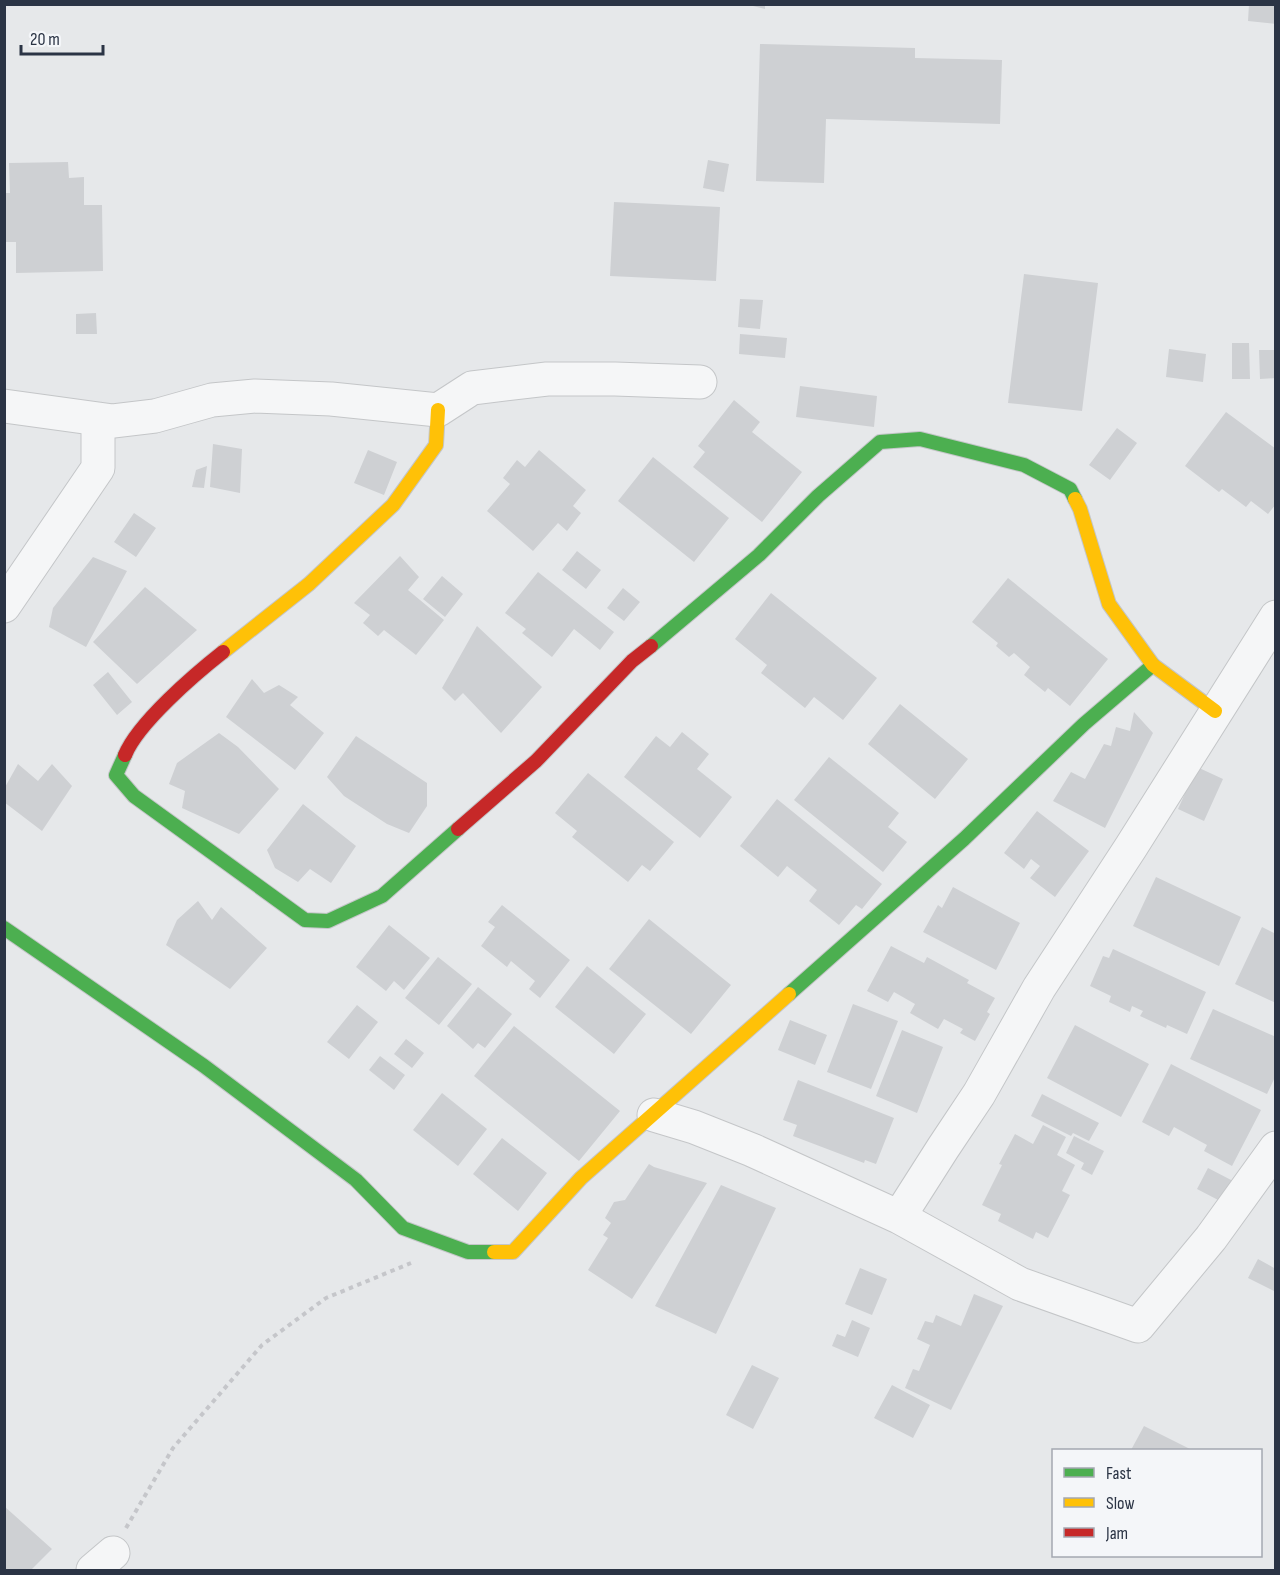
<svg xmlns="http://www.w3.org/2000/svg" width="1280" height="1575" font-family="'Sofia Sans Condensed',sans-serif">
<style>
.building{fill:#ced0d3}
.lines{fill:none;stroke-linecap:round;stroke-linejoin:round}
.street-casing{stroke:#c4c6c8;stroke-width:35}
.fast-casing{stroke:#c4c6c8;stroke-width:16}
.slow-casing{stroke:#c4c6c8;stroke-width:16}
.jam-casing{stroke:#c4c6c8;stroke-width:16}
.path{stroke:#c5c6ca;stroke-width:4;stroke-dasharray:4.5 4.5;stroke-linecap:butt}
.street{stroke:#f5f6f7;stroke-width:33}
.fast{stroke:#4caf50;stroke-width:14}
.slow{stroke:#ffc107;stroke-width:14}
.jam{stroke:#c62828;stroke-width:14}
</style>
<rect width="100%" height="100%" fill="#e6e8ea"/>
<path class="building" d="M 745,4 L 765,4 L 765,9 Z
M 1249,4 L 1276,4 L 1276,24 L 1248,21 Z
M 760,44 L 915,48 L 915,58 L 1002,60 L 1000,124 L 826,119 L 824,183 L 756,181 Z
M 708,160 L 729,164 L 724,192 L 703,188 Z
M 68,162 L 69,178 L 84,177 L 84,205 L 102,205 L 103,271 L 16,273 L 16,242 L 4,242 L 4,193 L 10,193 L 9,163 Z
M 614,202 L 720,207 L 716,281 L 610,276 Z
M 1024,274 L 1098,283 L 1082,411 L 1008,403 Z
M 740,299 L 763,300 L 760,329 L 738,327 Z
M 96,313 L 97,334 L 76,334 L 76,314 Z
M 740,334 L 787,338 L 785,358 L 739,354 Z
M 1232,343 L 1249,343 L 1250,379 L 1232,379 Z
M 1169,349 L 1206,354 L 1203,382 L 1166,377 Z
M 1259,350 L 1276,350 L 1276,378 L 1260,379 Z
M 800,386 L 877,396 L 874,427 L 796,417 Z
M 734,400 L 760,422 L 752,432 L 802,472 L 762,522 L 693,467 L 705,452 L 698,446 Z
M 1226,412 L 1276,449 L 1276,504 L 1268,514 L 1251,501 L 1246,507 L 1222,489 L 1219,492 L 1185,466 Z
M 1117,428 L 1137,443 L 1110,480 L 1089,465 Z
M 213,444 L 242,449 L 240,493 L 210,487 Z
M 368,450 L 397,462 L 384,495 L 354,483 Z
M 539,450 L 586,490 L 573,506 L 581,513 L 567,531 L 558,523 L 533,551 L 487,511 L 510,484 L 503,478 L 517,460 L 525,467 Z
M 653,457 L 729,518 L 694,562 L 618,501 Z
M 207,466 L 204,488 L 192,487 L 196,470 Z
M 134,513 L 156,528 L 136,557 L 114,542 Z
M 577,551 L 601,570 L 586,589 L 562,570 Z
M 400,556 L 419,577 L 408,590 L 444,620 L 416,655 L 384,630 L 378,636 L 363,623 L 370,615 L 354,603 Z
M 93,557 L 127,571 L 86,647 L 49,627 L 53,608 Z
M 538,572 L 614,632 L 600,650 L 574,629 L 552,657 L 522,633 L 526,629 L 505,613 Z
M 442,576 L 463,594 L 445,617 L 423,599 Z
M 1008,578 L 1108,659 L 1070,706 L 1048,688 L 1045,692 L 1024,675 L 1030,667 L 1014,653 L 1009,657 L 996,646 L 998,643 L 972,622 Z
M 145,587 L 197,630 L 137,684 L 93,642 Z
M 623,588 L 640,602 L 624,621 L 607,608 Z
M 771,593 L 877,678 L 843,720 L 814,697 L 805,708 L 761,673 L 767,665 L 735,639 Z
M 477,626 L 542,687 L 501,733 L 463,693 L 455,701 L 442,688 Z
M 108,672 L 132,702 L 117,715 L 93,685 Z
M 252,679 L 264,693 L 279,685 L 298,697 L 290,705 L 324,733 L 295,770 L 226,717 Z
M 900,704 L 968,759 L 935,799 L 868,744 Z
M 1134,712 L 1153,733 L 1105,828 L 1053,801 L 1071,772 L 1085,779 L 1104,744 L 1111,746 L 1116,727 L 1130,731 Z
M 682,732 L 709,754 L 697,769 L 732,797 L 700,838 L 624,777 L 656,736 L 670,747 Z
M 219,733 L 238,747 L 279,789 L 239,834 L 182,808 L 185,791 L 169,784 L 177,763 Z
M 356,736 L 427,783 L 427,806 L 409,833 L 387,824 L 344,796 L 327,777 Z
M 829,757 L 899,813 L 888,827 L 907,842 L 883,872 L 794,800 Z
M 18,764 L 38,781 L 52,764 L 72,786 L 42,831 L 4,802 L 4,789 Z
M 1197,767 L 1223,779 L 1204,821 L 1178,809 Z
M 588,773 L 674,842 L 650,871 L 642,865 L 628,882 L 572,837 L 577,831 L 555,813 Z
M 777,799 L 882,884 L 862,909 L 856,905 L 839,925 L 809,901 L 817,890 L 787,866 L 778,877 L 740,846 Z
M 303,804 L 356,846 L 331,883 L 310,869 L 298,882 L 275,868 L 267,850 Z
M 1037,811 L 1089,851 L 1055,897 L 1030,878 L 1040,866 L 1031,859 L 1024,869 L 1004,853 Z
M 1156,877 L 1241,917 L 1219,966 L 1133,926 Z
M 953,887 L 1020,923 L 996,970 L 923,932 L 938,905 L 942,908 Z
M 198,901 L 212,920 L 221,907 L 267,948 L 230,989 L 166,945 L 177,920 Z
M 502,905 L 570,960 L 540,998 L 529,989 L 535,981 L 511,961 L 507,967 L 481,946 L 495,927 L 488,922 Z
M 649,919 L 731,985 L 691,1034 L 609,969 Z
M 389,925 L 430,958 L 404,990 L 394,981 L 386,991 L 356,967 Z
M 1262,927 L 1276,934 L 1276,1003 L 1235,984 Z
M 891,946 L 924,963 L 927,957 L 969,980 L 967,983 L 995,998 L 987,1012 L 990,1014 L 975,1041 L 960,1033 L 963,1029 L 944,1019 L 938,1029 L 910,1013 L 915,1004 L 894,992 L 888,1002 L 867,991 Z
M 1113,949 L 1206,992 L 1187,1034 L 1167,1025 L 1166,1028 L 1140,1016 L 1143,1011 L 1132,1006 L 1130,1012 L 1109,1002 L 1111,996 L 1090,986 L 1103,956 L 1109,958 Z
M 438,957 L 472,984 L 439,1025 L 405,998 Z
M 587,966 L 646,1014 L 614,1054 L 555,1007 Z
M 478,987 L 512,1014 L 485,1048 L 478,1043 L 473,1049 L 447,1026 Z
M 853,1004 L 898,1021 L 871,1089 L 827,1072 Z
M 357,1005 L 378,1022 L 349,1059 L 327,1042 Z
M 1213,1009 L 1276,1037 L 1276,1075 L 1267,1094 L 1190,1059 Z
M 790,1020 L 827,1035 L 815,1065 L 778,1050 Z
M 1075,1025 L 1149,1064 L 1121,1117 L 1047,1078 Z
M 514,1026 L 620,1111 L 579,1161 L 474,1076 Z
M 902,1030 L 943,1047 L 917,1113 L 876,1096 Z
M 406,1039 L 424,1053 L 412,1068 L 394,1054 Z
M 380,1056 L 405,1075 L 394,1090 L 369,1070 Z
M 1171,1064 L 1261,1110 L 1232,1166 L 1204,1151 L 1207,1145 L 1174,1127 L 1169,1136 L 1142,1122 Z
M 798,1080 L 894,1118 L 876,1164 L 865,1160 L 864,1163 L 793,1136 L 797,1125 L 783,1120 Z
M 442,1093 L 487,1129 L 458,1166 L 413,1130 Z
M 1042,1094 L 1099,1123 L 1089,1141 L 1073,1133 L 1071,1136 L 1031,1116 Z
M 1043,1125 L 1066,1137 L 1057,1155 L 1075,1165 L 1062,1191 L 1070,1195 L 1048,1238 L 1036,1232 L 1033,1239 L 998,1221 L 1001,1214 L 982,1205 L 1002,1165 L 999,1164 L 1015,1134 L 1033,1144 Z
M 1074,1136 L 1104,1151 L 1092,1175 L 1081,1169 L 1084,1163 L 1066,1153 Z
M 502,1138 L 547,1173 L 518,1211 L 473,1174 Z
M 649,1164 L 654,1167 L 707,1183 L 632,1299 L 588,1270 L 608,1238 L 603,1235 L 611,1223 L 605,1218 L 614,1202 L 625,1200 Z
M 1208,1168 L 1233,1181 L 1222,1202 L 1197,1189 Z
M 721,1185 L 776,1208 L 716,1334 L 655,1306 Z
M 1258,1259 L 1276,1269 L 1276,1292 L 1248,1278 Z
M 860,1268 L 887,1279 L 872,1315 L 845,1304 Z
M 974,1294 L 1003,1306 L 951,1410 L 905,1388 L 913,1369 L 919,1371 L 930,1345 L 917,1339 L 925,1321 L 933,1323 L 936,1315 L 961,1326 Z
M 852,1320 L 870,1328 L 858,1357 L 832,1346 L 837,1334 L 845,1337 Z
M 752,1365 L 779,1378 L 753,1429 L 726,1415 Z
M 892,1385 L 930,1405 L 913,1438 L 874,1418 Z
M 1144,1426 L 1192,1450 L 1131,1450 Z
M 4,1506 L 52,1549 L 31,1570 L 4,1570 Z"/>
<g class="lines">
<defs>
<path id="street" d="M 4,406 L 113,421 L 155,416 L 212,400 L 255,396 L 331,399 L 438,410 L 472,388 L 547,379 L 615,379 L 700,382
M 4,606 L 98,468 L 98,419
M 654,1115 L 694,1127 L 752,1150 L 899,1217 L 1020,1284 L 1138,1326 L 1211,1238 L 1276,1148
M 899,1217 L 943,1148 L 979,1094 L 1039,988 L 1131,847 L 1276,617
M 93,1570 L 113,1553"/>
<path id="fast" d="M 651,646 L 759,555 L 818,496 L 880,442 L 920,439 L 1024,465 L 1070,489 L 1075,499
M 125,755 L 116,775 L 134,796 L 305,920 L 328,921 L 382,896 L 458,829
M 4,928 L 204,1066 L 356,1180 L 403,1228 L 468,1252 L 494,1252
M 789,994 L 964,839 L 1084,724 L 1153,665"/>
<path id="slow" d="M 1075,499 L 1080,509 L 1109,604 L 1153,665 L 1215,711
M 223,652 L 309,584 L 393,505 L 436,445 L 438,410
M 494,1252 L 513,1252 L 581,1178 L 789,994"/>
<path id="jam" d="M 125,755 C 138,723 195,674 223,652
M 458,829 L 536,761 L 632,661 L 651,646"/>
</defs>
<use href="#street" class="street-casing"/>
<use href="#fast" class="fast-casing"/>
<use href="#slow" class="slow-casing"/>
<use href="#jam" class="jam-casing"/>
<path class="path" d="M 126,1528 L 173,1448 L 262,1345 L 326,1298 L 411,1263"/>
<use href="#street" class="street"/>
<use href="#fast" class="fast"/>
<use href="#slow" class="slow"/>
<use href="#jam" class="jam"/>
</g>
<rect width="1280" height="1575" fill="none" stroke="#2b3445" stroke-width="12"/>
<rect x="1052" y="1449" width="210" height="108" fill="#f4f6f9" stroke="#a4a8b1" stroke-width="1.5"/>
<rect x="1064" y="1468" width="30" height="9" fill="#4caf50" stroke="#a4a8b1" stroke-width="1.5"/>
<text x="1106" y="1479" font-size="18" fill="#2b3445">Fast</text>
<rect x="1064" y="1498" width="30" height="9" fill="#ffc107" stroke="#a4a8b1" stroke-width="1.5"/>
<text x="1106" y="1509" font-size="18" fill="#2b3445">Slow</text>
<rect x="1064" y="1528" width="30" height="9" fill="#c62828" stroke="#a4a8b1" stroke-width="1.5"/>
<text x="1106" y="1539" font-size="18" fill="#2b3445">Jam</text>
<path d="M21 45v9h82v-9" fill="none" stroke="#2b3445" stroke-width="3"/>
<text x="30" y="45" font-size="18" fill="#2b3445" stroke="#f4f6f9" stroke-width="4.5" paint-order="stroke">20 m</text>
</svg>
